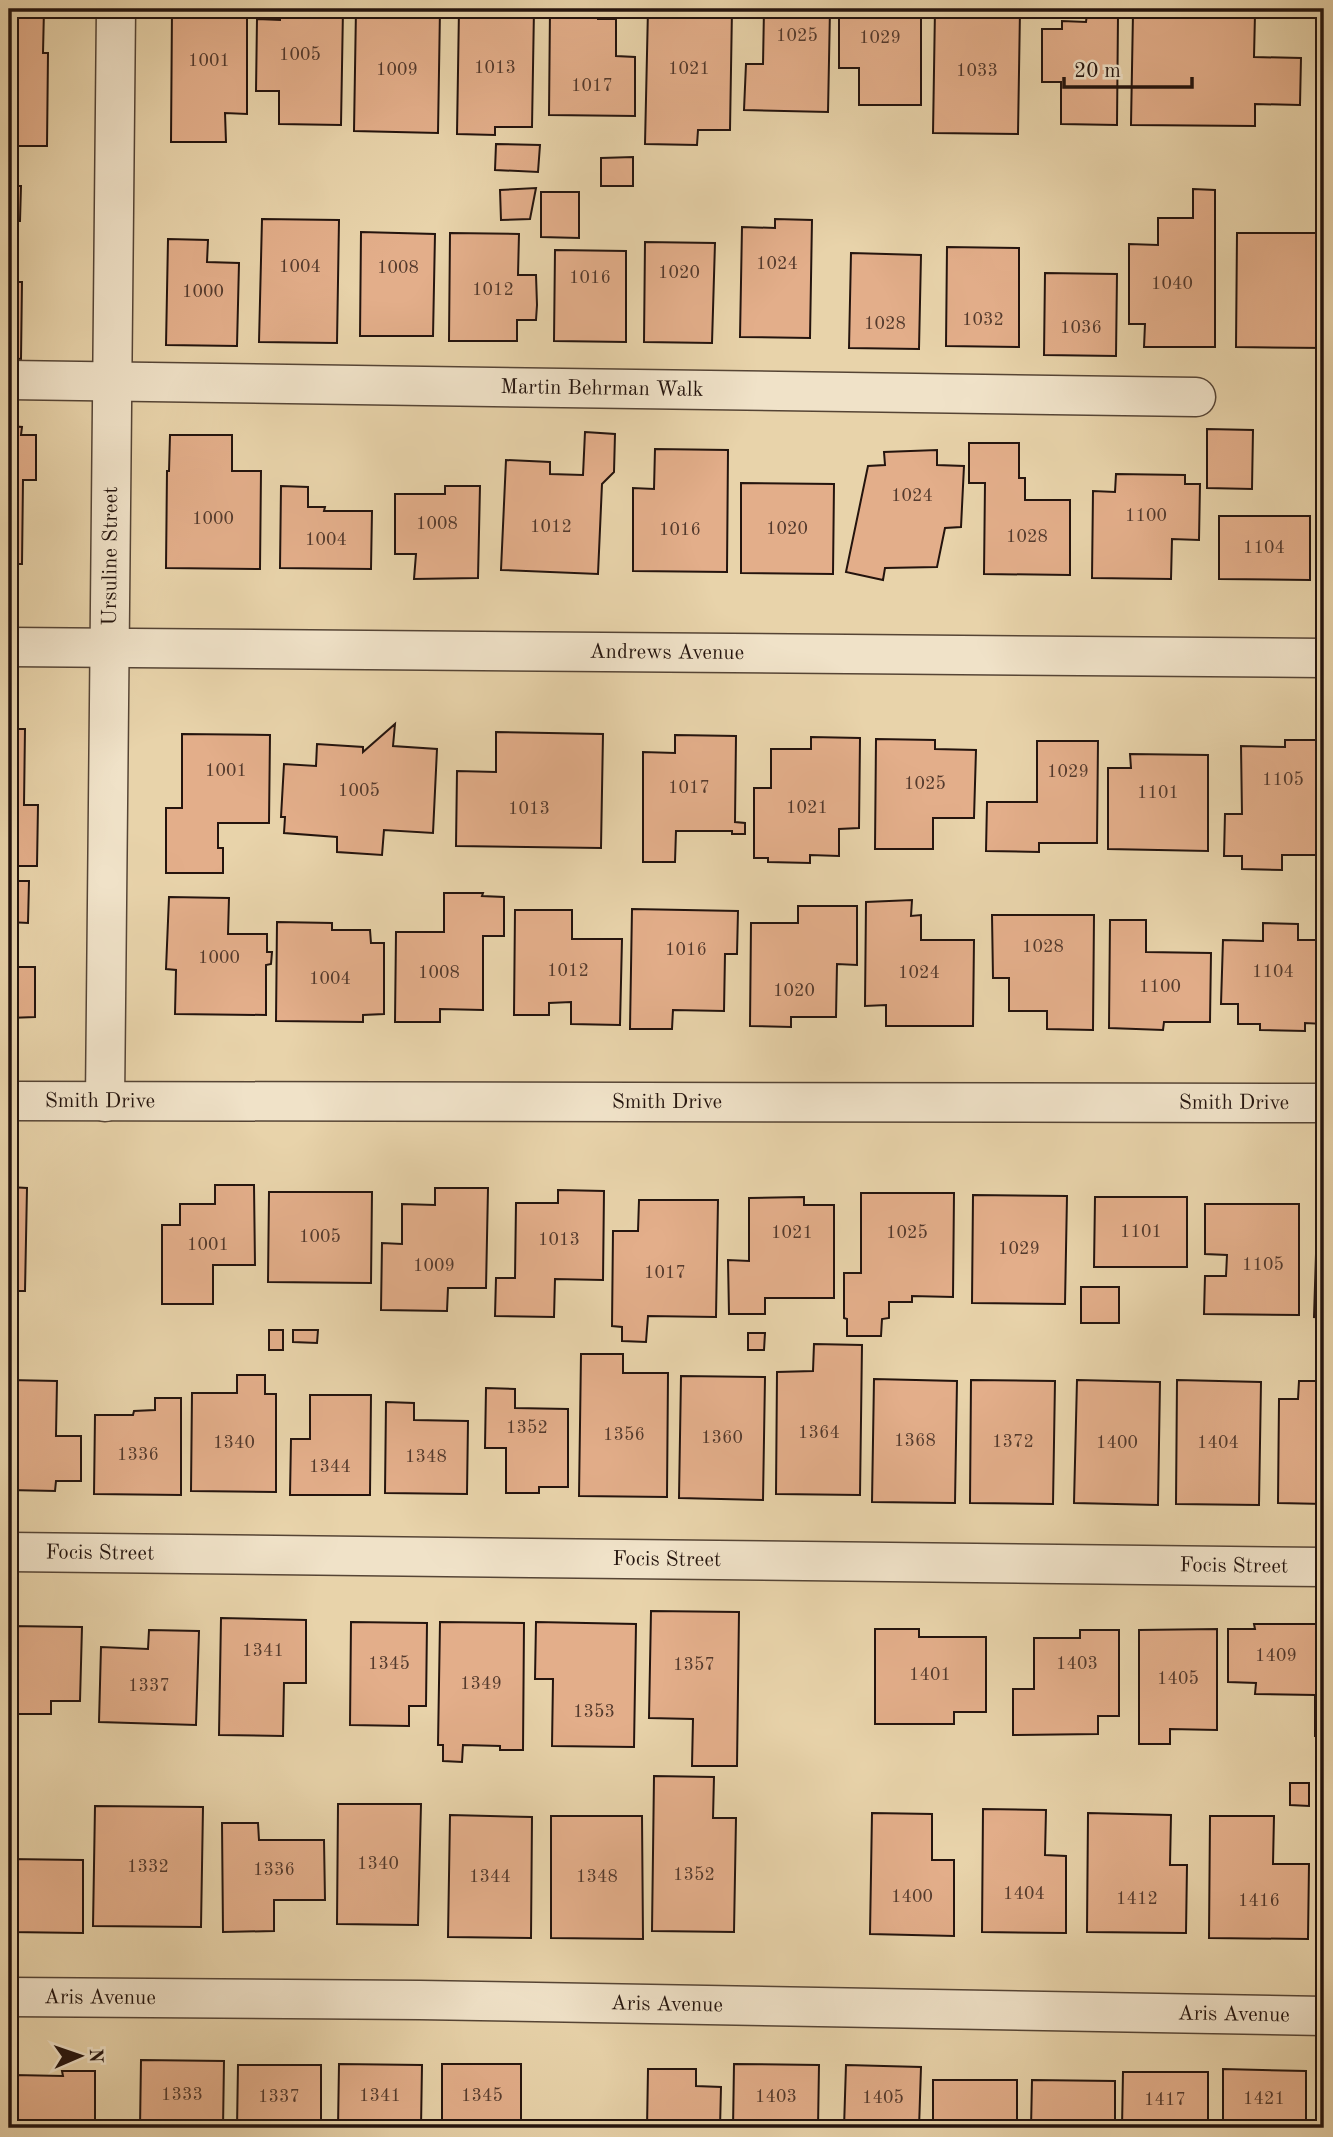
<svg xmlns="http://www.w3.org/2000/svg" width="1333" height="2137" font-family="'Old Standard TT',serif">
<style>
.building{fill:#e3ae8a;stroke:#24140e;stroke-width:2}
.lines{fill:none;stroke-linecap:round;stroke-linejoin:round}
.minor-casing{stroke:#554435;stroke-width:41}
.minor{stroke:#f0e2c8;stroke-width:38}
.labels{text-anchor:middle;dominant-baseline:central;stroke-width:5;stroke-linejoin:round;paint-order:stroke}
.number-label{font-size:18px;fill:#543a2d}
.street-label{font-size:21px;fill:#24140e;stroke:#f0e2c8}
</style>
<rect width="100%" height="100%" fill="#e8d3aa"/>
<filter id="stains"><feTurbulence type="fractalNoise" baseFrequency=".00286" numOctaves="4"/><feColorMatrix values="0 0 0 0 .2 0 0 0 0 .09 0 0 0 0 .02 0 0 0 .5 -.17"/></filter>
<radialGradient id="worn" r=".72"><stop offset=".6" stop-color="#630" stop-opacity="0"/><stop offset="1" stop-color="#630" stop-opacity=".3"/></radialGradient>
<path class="building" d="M 9,9 L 44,9 L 43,53 L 48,53 L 47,146 L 9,146 Z
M 172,9 L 247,9 L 247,114 L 225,113 L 226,142 L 171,142 Z
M 280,9 L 343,9 L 341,125 L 279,124 L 279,91 L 256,91 L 257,19 L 280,20 Z
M 356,9 L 440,9 L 438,133 L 354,131 Z
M 459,9 L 534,9 L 532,127 L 495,127 L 495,135 L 457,134 Z
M 550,9 L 598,9 L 598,19 L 616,19 L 616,56 L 635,57 L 635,116 L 549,115 Z
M 648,9 L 732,9 L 730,130 L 698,130 L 697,145 L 645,144 Z
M 764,9 L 830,9 L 828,112 L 744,110 L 746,64 L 763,64 Z
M 839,9 L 921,9 L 921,105 L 859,105 L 859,68 L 839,68 Z
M 935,9 L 1020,10 L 1018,134 L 933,133 Z
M 1133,13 L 1255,14 L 1254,57 L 1301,58 L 1300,105 L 1255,104 L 1255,126 L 1131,125 Z
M 1087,14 L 1118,15 L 1117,125 L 1061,124 L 1061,82 L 1042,82 L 1042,29 L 1062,29 L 1062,21 L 1086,22 Z
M 496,144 L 540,145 L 538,172 L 495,170 Z
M 633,157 L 633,186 L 601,186 L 601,158 Z
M 9,186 L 21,186 L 20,221 L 14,221 L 14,268 L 9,268 Z
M 536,188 L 530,219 L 501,220 L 500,190 Z
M 1193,189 L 1215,190 L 1215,347 L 1144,347 L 1145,324 L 1129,324 L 1129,244 L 1158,245 L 1158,218 L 1193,218 Z
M 541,192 L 579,192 L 579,238 L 541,237 Z
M 262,219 L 339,220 L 337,343 L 259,342 Z
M 775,219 L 812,220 L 810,338 L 740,337 L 742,227 L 775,228 Z
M 361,232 L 435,234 L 433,336 L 360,336 Z
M 450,233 L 519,234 L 518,275 L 536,275 L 537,305 L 536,320 L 517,320 L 517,341 L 449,341 Z
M 1237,233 L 1324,233 L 1324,348 L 1236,347 Z
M 168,239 L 208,240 L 207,262 L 239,263 L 237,346 L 166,345 Z
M 645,242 L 715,243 L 712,343 L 644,342 Z
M 947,247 L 1019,248 L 1019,347 L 946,346 Z
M 555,250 L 626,251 L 626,342 L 554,341 Z
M 851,253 L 921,255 L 919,349 L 849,348 Z
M 1045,273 L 1117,274 L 1116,356 L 1044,355 Z
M 9,282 L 22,282 L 21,359 L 9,358 Z
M 9,426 L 22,427 L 21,435 L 36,435 L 36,480 L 23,480 L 22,564 L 9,564 Z
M 1207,429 L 1253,430 L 1252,489 L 1207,488 Z
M 585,432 L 615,434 L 614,472 L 602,484 L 598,574 L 501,570 L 506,460 L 550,462 L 550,474 L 583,475 Z
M 170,435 L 232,435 L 232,471 L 261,471 L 260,569 L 166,568 L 167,471 L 169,471 Z
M 969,443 L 1019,443 L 1019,478 L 1025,478 L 1025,500 L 1070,500 L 1070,575 L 984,574 L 985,483 L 969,483 Z
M 655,449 L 728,450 L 727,572 L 633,571 L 633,488 L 654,489 Z
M 937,450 L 937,465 L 964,466 L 961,527 L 945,528 L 937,567 L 885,568 L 883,580 L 846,572 L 868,466 L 885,465 L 884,452 Z
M 1116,474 L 1185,475 L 1185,484 L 1200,484 L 1199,540 L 1172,539 L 1171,579 L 1092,578 L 1093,491 L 1115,492 Z
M 741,483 L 834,484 L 833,574 L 741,573 Z
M 281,486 L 308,487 L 308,507 L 325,507 L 324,511 L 372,511 L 371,569 L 280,568 Z
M 445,486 L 480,486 L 478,578 L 414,579 L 416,554 L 395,554 L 395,494 L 445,494 Z
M 1322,498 L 1324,498 L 1324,553 L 1321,553 Z
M 1219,516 L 1310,516 L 1310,580 L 1219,579 Z
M 395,724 L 393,746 L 437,749 L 433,833 L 384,830 L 382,855 L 337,852 L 337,837 L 284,833 L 285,817 L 281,817 L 284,764 L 316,766 L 317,744 L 363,747 L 363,752 Z
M 9,729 L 25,729 L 24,805 L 38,805 L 37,866 L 9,866 Z
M 496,732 L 603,734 L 601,848 L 456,846 L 457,771 L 496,772 Z
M 182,734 L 270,735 L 269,823 L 218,823 L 218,848 L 223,848 L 223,873 L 166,873 L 166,808 L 182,808 Z
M 675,735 L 736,736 L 735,822 L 745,823 L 745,834 L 732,834 L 732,831 L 676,831 L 675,862 L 643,862 L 643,752 L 675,753 Z
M 811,737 L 860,738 L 859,828 L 839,829 L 839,856 L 810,855 L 810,863 L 768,862 L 768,858 L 754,858 L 754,788 L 771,788 L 771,749 L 811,749 Z
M 876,739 L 935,740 L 935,749 L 976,750 L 974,818 L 933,818 L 933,849 L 875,849 Z
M 1285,740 L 1324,740 L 1324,828 L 1318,828 L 1319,855 L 1282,855 L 1282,870 L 1242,869 L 1242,856 L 1224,856 L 1225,814 L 1242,814 L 1241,746 L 1285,747 Z
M 1037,741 L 1098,741 L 1097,843 L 1039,843 L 1039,852 L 986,851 L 987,802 L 1037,802 Z
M 1130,754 L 1208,755 L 1208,851 L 1108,849 L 1108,768 L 1131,768 Z
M 9,881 L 29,881 L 28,923 L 9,922 Z
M 444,893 L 483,893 L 482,896 L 504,897 L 504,936 L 483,936 L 483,1010 L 440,1009 L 440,1022 L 395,1022 L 396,932 L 444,932 Z
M 169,897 L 229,898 L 228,934 L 267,934 L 267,952 L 272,952 L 271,964 L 266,965 L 266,1015 L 175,1014 L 176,970 L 166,969 Z
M 912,900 L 911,916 L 921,915 L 921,940 L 974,940 L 973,1026 L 886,1026 L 886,1005 L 865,1006 L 866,902 Z
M 798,906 L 857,906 L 857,965 L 837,964 L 836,1017 L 791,1017 L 791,1027 L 750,1026 L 751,923 L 798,923 Z
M 632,909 L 738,911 L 737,954 L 725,954 L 724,1011 L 673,1010 L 672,1029 L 630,1029 Z
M 515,910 L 572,910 L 572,939 L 622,939 L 620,1025 L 571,1024 L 571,1002 L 549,1003 L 549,1015 L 514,1015 Z
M 992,915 L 1094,915 L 1093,1030 L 1047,1029 L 1047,1011 L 1009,1011 L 1009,978 L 993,978 Z
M 1110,920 L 1146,920 L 1146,952 L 1211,953 L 1210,1022 L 1164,1022 L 1163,1030 L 1109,1028 Z
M 277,922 L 332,923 L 332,930 L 370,930 L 371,943 L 384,943 L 384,1014 L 363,1015 L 363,1022 L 276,1021 Z
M 1263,923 L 1298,924 L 1298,940 L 1324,940 L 1324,1024 L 1305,1023 L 1305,1031 L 1260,1030 L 1260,1024 L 1238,1024 L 1238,1004 L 1221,1004 L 1223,940 L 1263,941 Z
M 9,967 L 35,967 L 35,1017 L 9,1018 Z
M 215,1185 L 254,1185 L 255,1265 L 213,1265 L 213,1304 L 162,1304 L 162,1225 L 180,1225 L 180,1204 L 215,1204 Z
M 9,1187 L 27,1188 L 25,1291 L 9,1291 Z
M 435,1188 L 488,1188 L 486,1288 L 448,1288 L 447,1311 L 381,1310 L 382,1243 L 402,1244 L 402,1204 L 435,1205 Z
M 558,1190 L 604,1191 L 603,1280 L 555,1279 L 554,1317 L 495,1316 L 496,1278 L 515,1278 L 516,1203 L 558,1203 Z
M 269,1192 L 372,1192 L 371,1283 L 268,1282 Z
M 861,1193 L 954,1193 L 953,1297 L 912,1296 L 912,1302 L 889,1302 L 889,1318 L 882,1319 L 881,1336 L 847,1336 L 847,1319 L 844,1318 L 844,1273 L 861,1273 Z
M 973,1195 L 1067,1196 L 1065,1304 L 972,1303 Z
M 804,1197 L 804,1205 L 834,1205 L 834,1298 L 765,1298 L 765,1314 L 729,1314 L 728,1260 L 749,1261 L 749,1198 Z
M 1095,1197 L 1187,1197 L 1187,1267 L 1094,1267 Z
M 639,1200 L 718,1200 L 716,1317 L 648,1316 L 646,1342 L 622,1341 L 622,1327 L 612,1326 L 613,1231 L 638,1231 Z
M 1205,1204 L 1299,1204 L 1299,1315 L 1204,1314 L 1205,1276 L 1226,1276 L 1227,1255 L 1205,1254 Z
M 1316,1254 L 1324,1254 L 1324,1318 L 1314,1317 Z
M 1081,1287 L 1119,1287 L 1119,1323 L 1081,1323 Z
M 269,1330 L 283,1330 L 283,1350 L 269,1350 Z
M 293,1330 L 318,1330 L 317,1343 L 293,1342 Z
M 748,1333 L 765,1333 L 764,1350 L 748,1350 Z
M 814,1344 L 862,1345 L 860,1495 L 776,1494 L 777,1372 L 813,1371 Z
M 581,1354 L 623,1354 L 623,1373 L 668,1373 L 667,1497 L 579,1496 Z
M 237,1375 L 265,1375 L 265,1394 L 276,1394 L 276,1492 L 191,1491 L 192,1393 L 237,1393 Z
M 681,1376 L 765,1377 L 763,1500 L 679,1498 Z
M 874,1379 L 957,1381 L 955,1503 L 872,1502 Z
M 9,1380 L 57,1381 L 56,1436 L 81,1436 L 81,1481 L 56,1481 L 55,1491 L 9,1490 Z
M 971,1380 L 1055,1381 L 1053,1504 L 970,1503 Z
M 1077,1380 L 1160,1382 L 1158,1505 L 1074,1503 Z
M 1177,1380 L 1261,1382 L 1259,1505 L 1176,1504 Z
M 1299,1381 L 1324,1381 L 1324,1504 L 1278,1503 L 1279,1399 L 1298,1399 Z
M 486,1388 L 515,1389 L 515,1408 L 568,1409 L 568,1487 L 539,1487 L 539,1493 L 506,1493 L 506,1448 L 485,1448 Z
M 310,1395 L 371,1395 L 370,1495 L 290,1495 L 291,1439 L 310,1439 Z
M 155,1398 L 181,1398 L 181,1495 L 94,1494 L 95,1415 L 133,1415 L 134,1411 L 155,1410 Z
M 386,1402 L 414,1403 L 414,1420 L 468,1421 L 467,1494 L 385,1493 Z
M 651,1611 L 739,1612 L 737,1766 L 692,1766 L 693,1719 L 649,1718 Z
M 221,1618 L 306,1620 L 306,1683 L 284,1683 L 283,1736 L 219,1735 Z
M 351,1622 L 427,1623 L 426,1706 L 409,1706 L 409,1726 L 350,1725 Z
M 440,1622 L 524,1623 L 523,1750 L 500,1750 L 500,1746 L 463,1745 L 462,1762 L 443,1761 L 443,1745 L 438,1745 Z
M 536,1622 L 636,1624 L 634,1747 L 552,1746 L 553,1679 L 535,1679 Z
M 1254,1624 L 1324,1624 L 1324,1736 L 1315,1736 L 1315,1695 L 1255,1694 L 1256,1683 L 1228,1682 L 1228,1629 L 1255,1629 Z
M 9,1626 L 82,1627 L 80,1701 L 51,1701 L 51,1714 L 17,1714 L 17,1691 L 9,1690 Z
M 875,1629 L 919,1629 L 919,1637 L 986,1637 L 986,1712 L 954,1712 L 954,1724 L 875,1724 Z
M 1217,1629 L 1217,1730 L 1170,1729 L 1170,1744 L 1139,1744 L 1139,1630 Z
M 149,1630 L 199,1631 L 196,1725 L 99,1722 L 101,1647 L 148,1649 Z
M 1080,1630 L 1119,1630 L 1119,1716 L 1098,1716 L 1098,1734 L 1013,1735 L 1013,1689 L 1034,1689 L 1034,1638 L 1080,1638 Z
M 654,1776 L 714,1777 L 713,1818 L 736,1818 L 734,1932 L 652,1931 Z
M 1290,1783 L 1309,1783 L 1309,1806 L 1290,1805 Z
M 338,1804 L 421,1804 L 418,1925 L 337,1924 Z
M 95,1806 L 203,1807 L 201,1927 L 93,1926 Z
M 983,1809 L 1046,1810 L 1045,1855 L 1066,1856 L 1066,1933 L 982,1932 Z
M 872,1813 L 932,1814 L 932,1860 L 954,1860 L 954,1936 L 870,1934 Z
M 1088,1813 L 1171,1815 L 1170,1865 L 1187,1865 L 1186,1933 L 1087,1932 Z
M 450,1815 L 532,1817 L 531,1938 L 448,1937 Z
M 551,1816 L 642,1816 L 643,1939 L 551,1938 Z
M 1210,1816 L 1274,1816 L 1273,1864 L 1309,1864 L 1308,1939 L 1209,1938 Z
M 222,1823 L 258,1823 L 259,1840 L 324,1840 L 325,1900 L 274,1900 L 274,1931 L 223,1932 Z
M 9,1859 L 83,1860 L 83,1933 L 9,1932 Z
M 141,2060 L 224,2061 L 223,2128 L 140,2128 Z
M 339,2064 L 422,2065 L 421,2128 L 338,2128 Z
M 442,2064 L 521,2064 L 521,2128 L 442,2128 Z
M 734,2064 L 819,2065 L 818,2128 L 733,2128 Z
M 238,2065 L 321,2065 L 321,2128 L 237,2128 Z
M 846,2065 L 921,2067 L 919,2128 L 844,2128 Z
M 648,2069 L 696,2069 L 696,2086 L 721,2087 L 720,2128 L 647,2128 Z
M 1223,2069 L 1306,2071 L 1306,2128 L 1223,2128 Z
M 62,2071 L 95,2071 L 95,2128 L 14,2128 L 14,2075 L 63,2076 Z
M 1123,2072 L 1208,2072 L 1208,2128 L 1122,2128 Z
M 1320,2075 L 1324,2075 L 1324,2128 L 1319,2128 Z
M 933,2080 L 1017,2080 L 1017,2128 L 933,2128 Z
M 1032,2080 L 1115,2081 L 1115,2128 L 1031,2128 Z"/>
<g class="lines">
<defs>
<g id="minor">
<path id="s1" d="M 9,380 L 1196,397"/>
<path id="s2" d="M 9,647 L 1324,658"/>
<path id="s3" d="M 9,1101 L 1324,1103"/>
<path id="s4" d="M 105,1102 L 116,9"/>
<path id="s5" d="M 9,1552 L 1324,1567"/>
<path id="s6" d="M 9,1997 L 420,2000 L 1324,2016"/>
</g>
</defs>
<use href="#minor" class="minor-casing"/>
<use href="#minor" class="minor"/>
</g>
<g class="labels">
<g class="number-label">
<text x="797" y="36">1025</text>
<text x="880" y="38">1029</text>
<text x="300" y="55">1005</text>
<text x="209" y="61">1001</text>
<text x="495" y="68">1013</text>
<text x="689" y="69">1021</text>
<text x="397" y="70">1009</text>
<text x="977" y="71">1033</text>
<text x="592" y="86">1017</text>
<text x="777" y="264">1024</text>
<text x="300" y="267">1004</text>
<text x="398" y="268">1008</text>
<text x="679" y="273">1020</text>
<text x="590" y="278">1016</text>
<text x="1172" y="284">1040</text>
<text x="493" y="290">1012</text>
<text x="203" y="292">1000</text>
<text x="983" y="320">1032</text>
<text x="885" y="324">1028</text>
<text x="1081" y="328">1036</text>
<text x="912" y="496">1024</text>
<text x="1146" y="516">1100</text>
<text x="213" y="519">1000</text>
<text x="437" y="524">1008</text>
<text x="551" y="527">1012</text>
<text x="787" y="529">1020</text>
<text x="680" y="530">1016</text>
<text x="1027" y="537">1028</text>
<text x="326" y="540">1004</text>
<text x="1264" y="548">1104</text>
<text x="226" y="771">1001</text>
<text x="1068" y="772">1029</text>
<text x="1283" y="780">1105</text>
<text x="925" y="784">1025</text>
<text x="689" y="788">1017</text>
<text x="359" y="791">1005</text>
<text x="1158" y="793">1101</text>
<text x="807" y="808">1021</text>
<text x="529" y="809">1013</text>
<text x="1043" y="947">1028</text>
<text x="686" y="950">1016</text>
<text x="219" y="958">1000</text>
<text x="568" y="971">1012</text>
<text x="1273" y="972">1104</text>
<text x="439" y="973">1008</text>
<text x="919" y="973">1024</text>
<text x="330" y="979">1004</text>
<text x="1160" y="987">1100</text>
<text x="794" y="991">1020</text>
<text x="1141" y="1232">1101</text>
<text x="792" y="1233">1021</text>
<text x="907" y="1233">1025</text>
<text x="320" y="1237">1005</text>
<text x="559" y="1240">1013</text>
<text x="208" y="1245">1001</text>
<text x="1019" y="1249">1029</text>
<text x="1263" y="1265">1105</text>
<text x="434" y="1266">1009</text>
<text x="665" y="1273">1017</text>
<text x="527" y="1428">1352</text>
<text x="819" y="1433">1364</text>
<text x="624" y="1435">1356</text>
<text x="722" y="1438">1360</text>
<text x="915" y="1441">1368</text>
<text x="1013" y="1442">1372</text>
<text x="234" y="1443">1340</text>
<text x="1117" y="1443">1400</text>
<text x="1218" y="1443">1404</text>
<text x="138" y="1455">1336</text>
<text x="426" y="1457">1348</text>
<text x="330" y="1467">1344</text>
<text x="263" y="1651">1341</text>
<text x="1276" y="1656">1409</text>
<text x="389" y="1664">1345</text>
<text x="1077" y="1664">1403</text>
<text x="694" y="1665">1357</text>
<text x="930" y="1675">1401</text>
<text x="1178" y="1679">1405</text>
<text x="481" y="1684">1349</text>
<text x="149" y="1686">1337</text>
<text x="594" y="1712">1353</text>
<text x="378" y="1864">1340</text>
<text x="148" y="1867">1332</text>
<text x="274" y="1870">1336</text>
<text x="694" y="1875">1352</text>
<text x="490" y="1877">1344</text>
<text x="597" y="1877">1348</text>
<text x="1024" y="1894">1404</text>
<text x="912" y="1897">1400</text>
<text x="1137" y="1899">1412</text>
<text x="1259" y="1901">1416</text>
<text x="182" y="2095">1333</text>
<text x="380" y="2096">1341</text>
<text x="482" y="2096">1345</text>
<text x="279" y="2097">1337</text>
<text x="776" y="2097">1403</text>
<text x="883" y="2098">1405</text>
<text x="1264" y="2099">1421</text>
<text x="1165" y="2100">1417</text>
</g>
<g class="street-label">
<text stroke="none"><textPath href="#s1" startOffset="593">Martin Behrman Walk</textPath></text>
<text stroke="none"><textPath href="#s4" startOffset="546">Ursuline Street</textPath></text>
<text stroke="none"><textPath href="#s2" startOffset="658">Andrews Avenue</textPath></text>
<text stroke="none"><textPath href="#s3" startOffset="91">Smith Drive</textPath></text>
<text stroke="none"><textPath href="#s3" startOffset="658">Smith Drive</textPath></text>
<text stroke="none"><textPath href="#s3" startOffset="1225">Smith Drive</textPath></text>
<text stroke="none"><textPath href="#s5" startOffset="91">Focis Street</textPath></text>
<text stroke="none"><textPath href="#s5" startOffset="658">Focis Street</textPath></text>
<text stroke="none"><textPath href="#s5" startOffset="1225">Focis Street</textPath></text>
<text stroke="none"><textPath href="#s6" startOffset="91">Aris Avenue</textPath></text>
<text stroke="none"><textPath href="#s6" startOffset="658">Aris Avenue</textPath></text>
<text stroke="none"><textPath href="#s6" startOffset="1225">Aris Avenue</textPath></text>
</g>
</g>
<rect width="1333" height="2137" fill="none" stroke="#e8d3aa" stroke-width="35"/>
<rect x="10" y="10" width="1312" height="2116" fill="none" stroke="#24140e" stroke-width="3.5"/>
<rect x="18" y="18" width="1298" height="2102" fill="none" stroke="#24140e" stroke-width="2"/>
<g transform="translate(80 2056) rotate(88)" stroke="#f0e2c8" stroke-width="5" paint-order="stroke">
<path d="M0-5L12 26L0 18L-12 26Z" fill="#24140e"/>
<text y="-10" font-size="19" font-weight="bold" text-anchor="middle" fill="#24140e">N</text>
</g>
<path d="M1064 77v10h128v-10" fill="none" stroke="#24140e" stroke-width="3.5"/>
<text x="1074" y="77" font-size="21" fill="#24140e" stroke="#f0e2c8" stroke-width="5" paint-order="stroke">20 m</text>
<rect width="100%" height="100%" filter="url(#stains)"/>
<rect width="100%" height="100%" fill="url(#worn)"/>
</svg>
